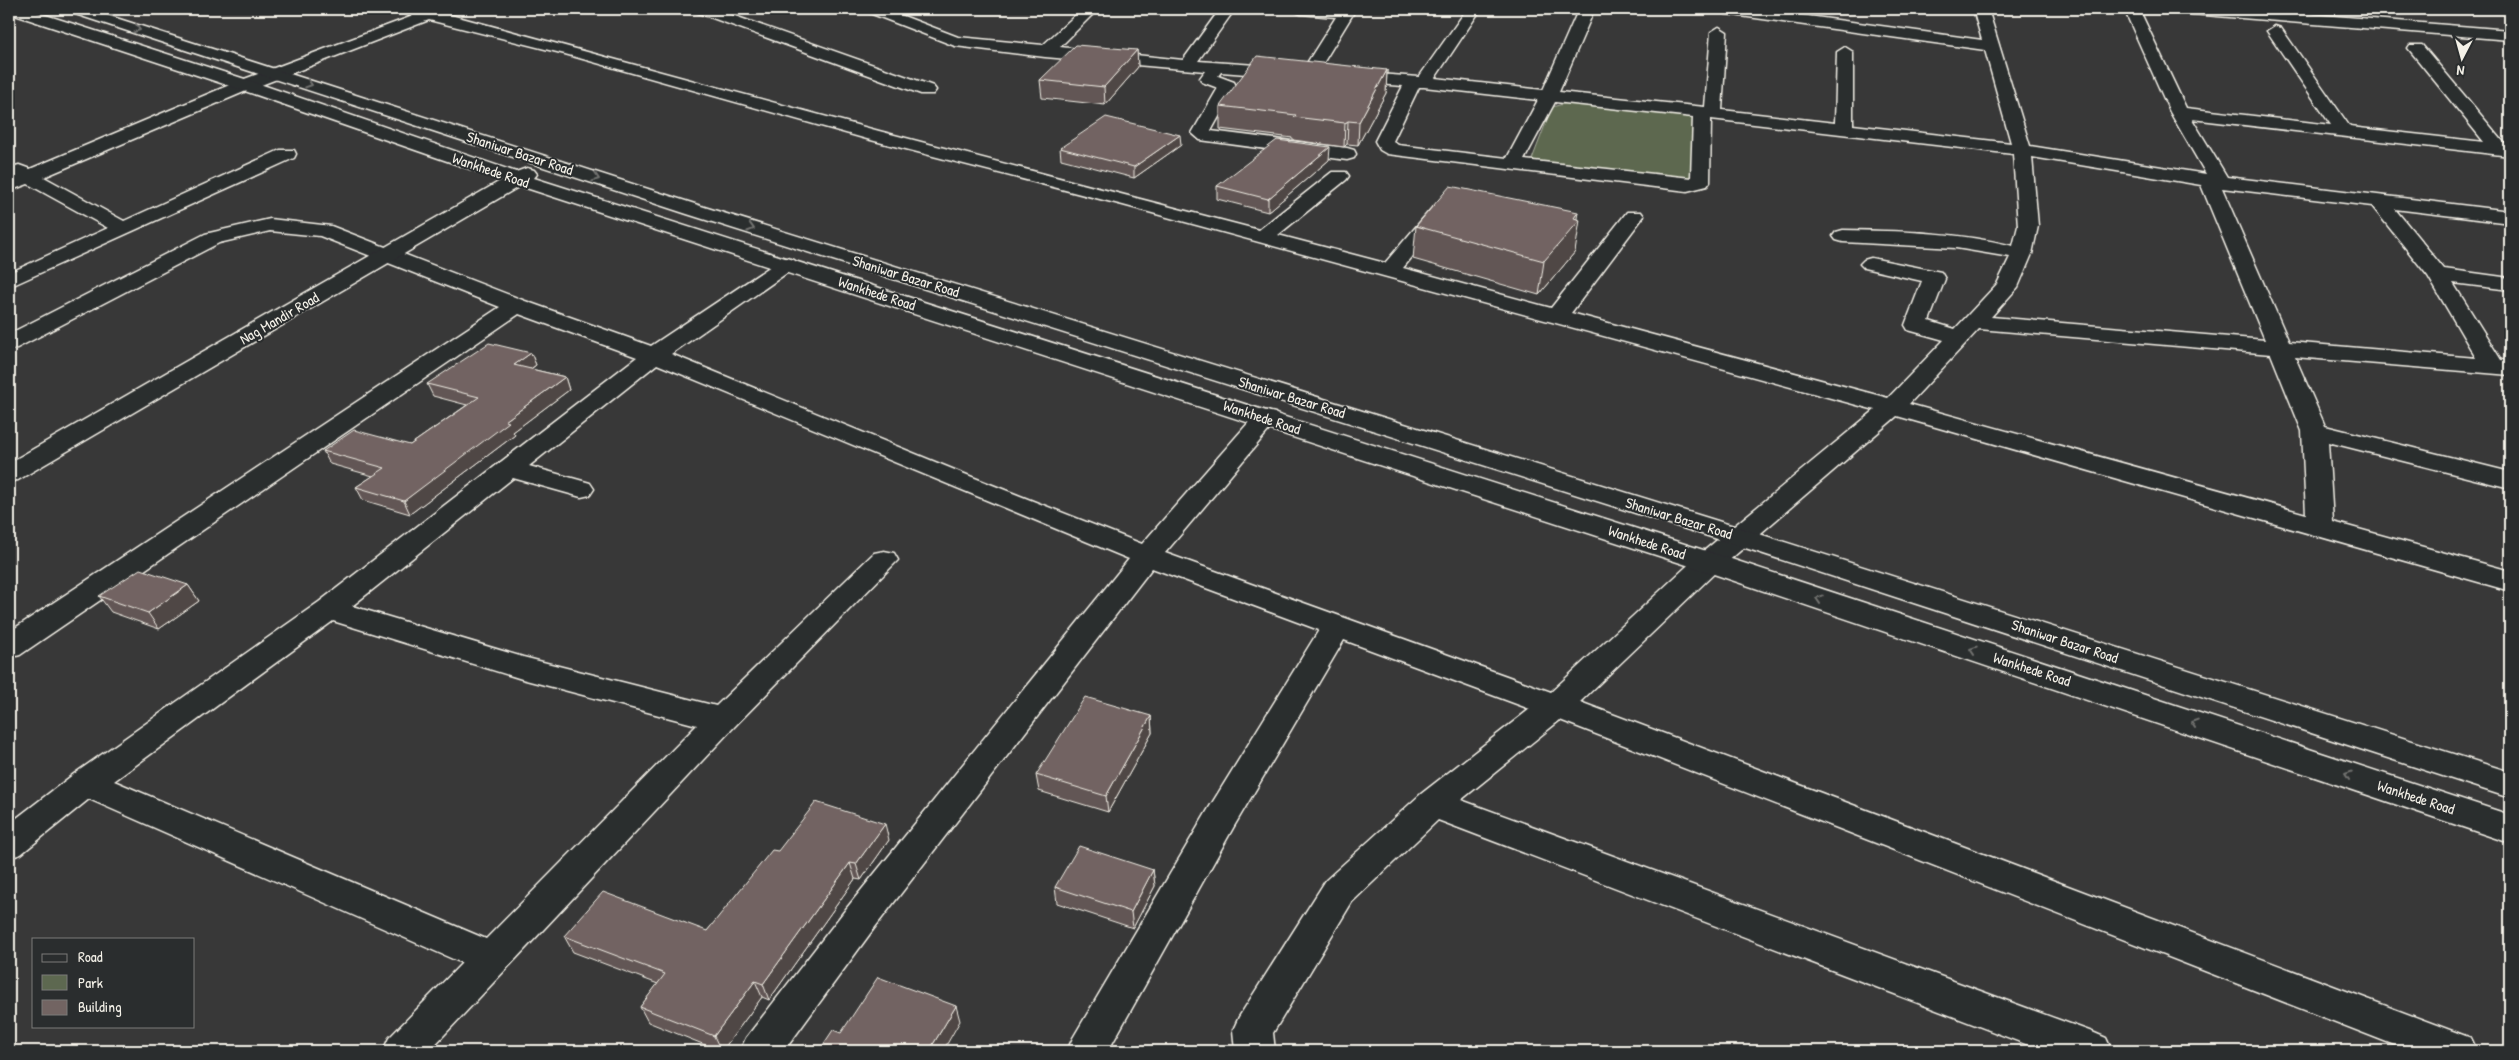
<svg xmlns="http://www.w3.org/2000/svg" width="2519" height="1060" font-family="'Patrick Hand',sans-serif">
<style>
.green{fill:#5d6850;stroke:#a8ac9c}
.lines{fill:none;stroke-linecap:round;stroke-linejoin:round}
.street-casing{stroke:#f4f1e8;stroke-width:3}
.secondary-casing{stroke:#f4f1e8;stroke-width:3}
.street{fill:#2a2d2e;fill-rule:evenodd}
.secondary{fill:#2a2d2e;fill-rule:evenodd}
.wall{fill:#625654;stroke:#f4f1e8}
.shaded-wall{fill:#504645;stroke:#f4f1e8}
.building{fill:#726462;stroke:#f4f1e8}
.oneway{stroke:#71726f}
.labels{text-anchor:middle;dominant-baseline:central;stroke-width:4;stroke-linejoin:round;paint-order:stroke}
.street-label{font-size:15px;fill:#f4f1e8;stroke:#2a2d2e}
</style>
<rect width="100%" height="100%" fill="#383838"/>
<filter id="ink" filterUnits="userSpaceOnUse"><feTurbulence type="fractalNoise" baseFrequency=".02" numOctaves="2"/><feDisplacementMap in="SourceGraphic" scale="10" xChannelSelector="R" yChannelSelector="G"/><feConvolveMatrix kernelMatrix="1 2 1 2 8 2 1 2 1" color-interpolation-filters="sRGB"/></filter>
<g filter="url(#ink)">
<path class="green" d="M 1567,103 L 1697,118 L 1692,179 L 1531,162 L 1552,107 Z"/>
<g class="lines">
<defs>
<path id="street" d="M 397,9 L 436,11 L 879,131 L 1259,230 L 1332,172 L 1346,172 L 1349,176 L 1346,180 L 1278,235 L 1385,263 L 1432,208 L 1446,208 L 1449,212 L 1446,216 L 1403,268 L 1551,308 L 1627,212 L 1641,212 L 1644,216 L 1641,220 L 1571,313 L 1888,398 L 1944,340 L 1908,330 L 1905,325 L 1922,281 L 1864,268 L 1860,264 L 1864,260 L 1871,258 L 1941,272 L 1945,279 L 1929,321 L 1955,329 L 1997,284 L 2010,257 L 1956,248 L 1843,242 L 1836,240 L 1833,236 L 1836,232 L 1843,230 C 1900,231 1958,232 2013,246 L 2018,226 L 2013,154 L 1711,119 L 1710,182 L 1707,186 L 1687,191 L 1387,154 L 1380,150 L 1375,141 L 1403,86 L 1350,82 L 1344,81 L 1342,77 L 1344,73 L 1350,72 L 1419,77 L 1467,9 L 1481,9 L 1435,78 L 1543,90 L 1576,15 L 1584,10 L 1592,15 L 1559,92 L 1705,107 L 1711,32 L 1719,27 L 1727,32 L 1722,110 L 1835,123 L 1837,52 L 1845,47 L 1853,52 L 1853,125 L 2011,143 L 1985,50 L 1726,14 L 1718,9 L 1757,9 L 1982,40 L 1973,9 L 1988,9 L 2030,146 L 2206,174 L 2170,112 L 2124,9 L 2139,9 L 2186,108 L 2331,125 L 2267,31 L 2275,26 L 2281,28 L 2350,127 L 2484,142 L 2408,48 L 2410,45 L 2422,45 L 2506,145 L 2510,146 L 2510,156 L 2192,119 L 2227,177 L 2510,211 L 2510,223 L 2395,209 L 2444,269 L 2510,278 L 2510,290 L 2453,283 L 2501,360 L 2510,361 L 2510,375 L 2295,357 L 2325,426 L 2510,472 L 2510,488 L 2328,442 L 2333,522 L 2510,571 L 2510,591 L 1897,416 L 1719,569 L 1580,702 L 2471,1038 L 2477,1051 L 2410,1051 L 1560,720 L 1461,800 L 2092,1032 L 2106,1038 L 2112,1051 L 2044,1051 L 1438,820 L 1352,902 L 1273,1033 L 1275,1051 L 1235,1051 L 1233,1030 L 1239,1017 L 1326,880 L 1421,794 L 1530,709 L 1344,640 L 1233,828 L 1108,1051 L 1067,1051 L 1073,1038 L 1209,808 L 1319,630 L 1152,568 L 872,931 L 784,1051 L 740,1051 L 746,1038 L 846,909 L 1129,559 L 657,364 L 529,466 L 590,483 L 594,489 L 590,495 L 581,497 L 513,478 L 352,606 L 523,657 L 716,706 L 874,553 L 884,551 L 894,553 L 898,560 L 733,728 L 429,1051 L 383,1051 L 389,1038 L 462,963 L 89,799 L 21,854 L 9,858 L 9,824 L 74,774 L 319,602 L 637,357 L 519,314 L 20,655 L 9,658 L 9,632 L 500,307 L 320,236 L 270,231 L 219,243 L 17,348 L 9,350 L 9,334 L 205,234 L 270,219 L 331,226 L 525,301 L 651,346 L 780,260 L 787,258 L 794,260 L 798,264 L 794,268 L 671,354 L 962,473 L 1142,544 L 1257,413 L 1266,411 L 1275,413 L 1278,418 L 1275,423 L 1165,553 L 1551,692 L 1699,555 L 1875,410 L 1123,205 L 867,139 L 565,54 L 429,20 L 251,89 L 44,177 L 124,221 L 280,150 L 294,150 L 296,154 L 294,158 L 9,287 L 9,273 L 108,228 L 28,184 L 9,191 L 9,178 L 14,176 L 10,171 L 12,167 L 19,165 L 30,169 L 239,81 L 413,16 L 399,12 ZM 1419,87 L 1424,87 L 1538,100 L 1507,158 L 1398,145 L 1393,141 ZM 1555,102 L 1693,117 L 1691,178 L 1524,160 ZM 2032,157 L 2201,185 L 2265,340 L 1991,317 L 2018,287 L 2032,254 L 2038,226 ZM 2222,188 L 2372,206 L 2428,276 L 2476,358 L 2289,342 ZM 1979,329 L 2271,354 L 2302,431 L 2306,514 L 1909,404 ZM 333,621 L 522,679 L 697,725 L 486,939 L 114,781 Z
M 693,9 L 715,9 L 933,86 L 936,90 L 933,94 L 921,94 L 696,12 Z
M 864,9 L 885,9 L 958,37 L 1043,45 L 1082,9 L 1098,9 L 1060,47 L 1183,60 L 1220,9 L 1235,9 L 1198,61 L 1285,67 L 1291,68 L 1293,72 L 1291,76 L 1285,77 L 1221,72 L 1218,76 L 1234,82 L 1236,86 L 1211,131 L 1347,148 L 1354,150 L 1356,154 L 1354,158 L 1347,160 L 1200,140 L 1192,133 L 1218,88 L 1202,82 L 1200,78 L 1205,71 L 1045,57 L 955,46 L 867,12 Z
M 1294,9 L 1356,9 L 1314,78 L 1302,78 L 1300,74 L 1336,17 L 1301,14 L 1296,12 Z
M 2184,9 L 2245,9 L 2510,30 L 2510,40 L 2192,14 Z"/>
<path id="secondary" d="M 9,9 L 27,9 L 251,81 L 516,172 L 527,168 L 534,170 L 537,174 L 534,178 L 1719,555 L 2510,815 L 2510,843 L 1699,569 L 520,186 L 18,480 L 9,482 L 9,463 L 502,180 L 239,89 L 9,13 Z
M 66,9 L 88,9 L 701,206 L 1750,531 L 2510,772 L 2510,798 L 1730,543 L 687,214 L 69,12 Z"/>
</defs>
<use href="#street" class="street-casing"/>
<use href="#secondary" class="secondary-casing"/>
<use href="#street" class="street"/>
<use href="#secondary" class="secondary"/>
</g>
<path class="wall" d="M 1137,50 L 1138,67 L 1105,105 L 1042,98 L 1040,80 Z
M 1387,70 L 1386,93 L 1358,145 L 1347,144 L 1344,147 L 1293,140 L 1293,138 L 1220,129 L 1220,106 Z
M 1181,145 L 1134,178 L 1061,159 L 1060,148 Z
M 1329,160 L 1268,212 L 1217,199 L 1217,186 Z
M 1577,219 L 1575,252 L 1539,295 L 1413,259 L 1416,226 Z
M 531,353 L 536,365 L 531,369 L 565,377 L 569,390 L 513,432 L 515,435 L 410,514 L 363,500 L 356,487 L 373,476 L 330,464 L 323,451 L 410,445 L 467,405 L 433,396 L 427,384 Z
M 188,585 L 199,601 L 159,629 L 111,612 L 99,596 Z
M 1151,716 L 1152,733 L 1108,812 L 1039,791 L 1036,775 Z
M 889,840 L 861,880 L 855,879 L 769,1000 L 762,997 L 722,1051 L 720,1051 L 648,1022 L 640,1007 L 658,984 L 573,952 L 564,936 L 707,931 L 778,851 Z
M 1153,870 L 1155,886 L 1133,928 L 1057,903 L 1055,887 Z"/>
<path class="shaded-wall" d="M 1137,50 L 1138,67 L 1105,105 L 1104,87 Z
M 1387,70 L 1386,93 L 1358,145 L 1359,122 Z
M 1348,121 L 1347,144 L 1344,147 L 1345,123 Z
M 1180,135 L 1181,145 L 1134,178 L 1134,167 Z
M 1330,147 L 1329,160 L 1268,212 L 1268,199 Z
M 1578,212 L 1576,224 L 1580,220 L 1575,252 L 1539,295 L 1544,261 Z
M 531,353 L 536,365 L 519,377 L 514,365 Z
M 565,377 L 569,390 L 513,432 L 515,435 L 410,514 L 404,501 L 505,421 Z
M 188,585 L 199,601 L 159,629 L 148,613 Z
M 1151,716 L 1152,733 L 1108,812 L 1106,796 Z
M 885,824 L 889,840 L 861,880 L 856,864 Z
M 850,863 L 855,879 L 769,1000 L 763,984 Z
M 1153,870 L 1155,886 L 1133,928 L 1131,912 Z
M 755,981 L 762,997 L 722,1051 L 721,1051 L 714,1036 Z
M 956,1006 L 960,1021 L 943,1051 L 929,1051 Z"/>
<path class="building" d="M 1076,45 L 1137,50 L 1104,87 L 1040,80 Z
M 1257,56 L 1387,70 L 1359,122 L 1348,121 L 1345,123 L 1294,117 L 1296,115 L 1220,106 Z
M 1106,117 L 1180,135 L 1134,167 L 1060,148 Z
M 1277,140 L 1330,147 L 1268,199 L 1217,186 Z
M 1450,186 L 1578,212 L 1574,218 L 1580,220 L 1544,261 L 1416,226 Z
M 489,343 L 531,353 L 514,365 L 565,377 L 505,421 L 509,422 L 404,501 L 356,487 L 385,468 L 323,451 L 354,430 L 410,445 L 479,397 L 427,384 Z
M 140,569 L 188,585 L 148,613 L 99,596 Z
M 1085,697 L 1151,716 L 1106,796 L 1036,775 Z
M 816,802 L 885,824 L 856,864 L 850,863 L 763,984 L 755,981 L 714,1036 L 640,1007 L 665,974 L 564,936 L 603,892 L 707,931 L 772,850 L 778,851 Z
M 1079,846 L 1153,870 L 1131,912 L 1055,887 Z
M 878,977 L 956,1006 L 929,1051 L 819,1051 L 833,1030 L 841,1033 Z"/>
<defs><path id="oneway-chevron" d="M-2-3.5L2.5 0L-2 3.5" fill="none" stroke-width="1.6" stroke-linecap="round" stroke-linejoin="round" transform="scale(1.25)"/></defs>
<g class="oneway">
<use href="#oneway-chevron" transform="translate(137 29) rotate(18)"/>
<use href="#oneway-chevron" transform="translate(309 84) rotate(18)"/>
<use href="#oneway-chevron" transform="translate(596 178) rotate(18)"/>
<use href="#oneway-chevron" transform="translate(751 228) rotate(17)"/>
<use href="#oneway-chevron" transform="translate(1819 599) rotate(-162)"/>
<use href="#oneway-chevron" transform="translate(1973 650) rotate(-162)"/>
<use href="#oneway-chevron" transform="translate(2194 723) rotate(-162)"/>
<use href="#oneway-chevron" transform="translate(2348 775) rotate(-162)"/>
</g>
</g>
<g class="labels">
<g class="street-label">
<text transform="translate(520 153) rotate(18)">Shaniwar Bazar Road</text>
<text transform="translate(491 170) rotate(19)">Wankhede Road</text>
<text transform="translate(906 276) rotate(17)">Shaniwar Bazar Road</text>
<text transform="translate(877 293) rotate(18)">Wankhede Road</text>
<text transform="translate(279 318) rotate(-30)">Nag Mandir Road</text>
<text transform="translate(1292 397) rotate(17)">Shaniwar Bazar Road</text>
<text transform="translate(1262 417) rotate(18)">Wankhede Road</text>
<text transform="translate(1679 518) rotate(17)">Shaniwar Bazar Road</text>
<text transform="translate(1647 542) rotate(18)">Wankhede Road</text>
<text transform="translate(2065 641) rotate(18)">Shaniwar Bazar Road</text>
<text transform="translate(2032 669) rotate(18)">Wankhede Road</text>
<text transform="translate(2416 797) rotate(18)">Wankhede Road</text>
</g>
</g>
<rect width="2519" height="1060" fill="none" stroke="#2a2d2e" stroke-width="30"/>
<rect x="15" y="15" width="2489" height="1030" fill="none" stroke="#f4f1e8" stroke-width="2" filter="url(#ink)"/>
<rect x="32" y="938" width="162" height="90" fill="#2a2d2e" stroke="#7b7b78"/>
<rect x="42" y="954" width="25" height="8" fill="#2a2d2e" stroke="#7b7b78"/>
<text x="78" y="962" font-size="15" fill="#f4f1e8">Road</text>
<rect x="42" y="975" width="25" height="15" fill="#5d6850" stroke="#7b7b78"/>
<text x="78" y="988" font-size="15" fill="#f4f1e8">Park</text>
<rect x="42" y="1000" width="25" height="15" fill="#726462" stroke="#7b7b78"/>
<text x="78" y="1012" font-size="15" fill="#f4f1e8">Building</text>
<g transform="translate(2462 58) rotate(186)" stroke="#2a2d2e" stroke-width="4" paint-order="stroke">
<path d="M0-4L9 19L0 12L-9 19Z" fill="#f4f1e8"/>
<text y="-8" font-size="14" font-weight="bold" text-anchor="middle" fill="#f4f1e8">N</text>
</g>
</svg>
